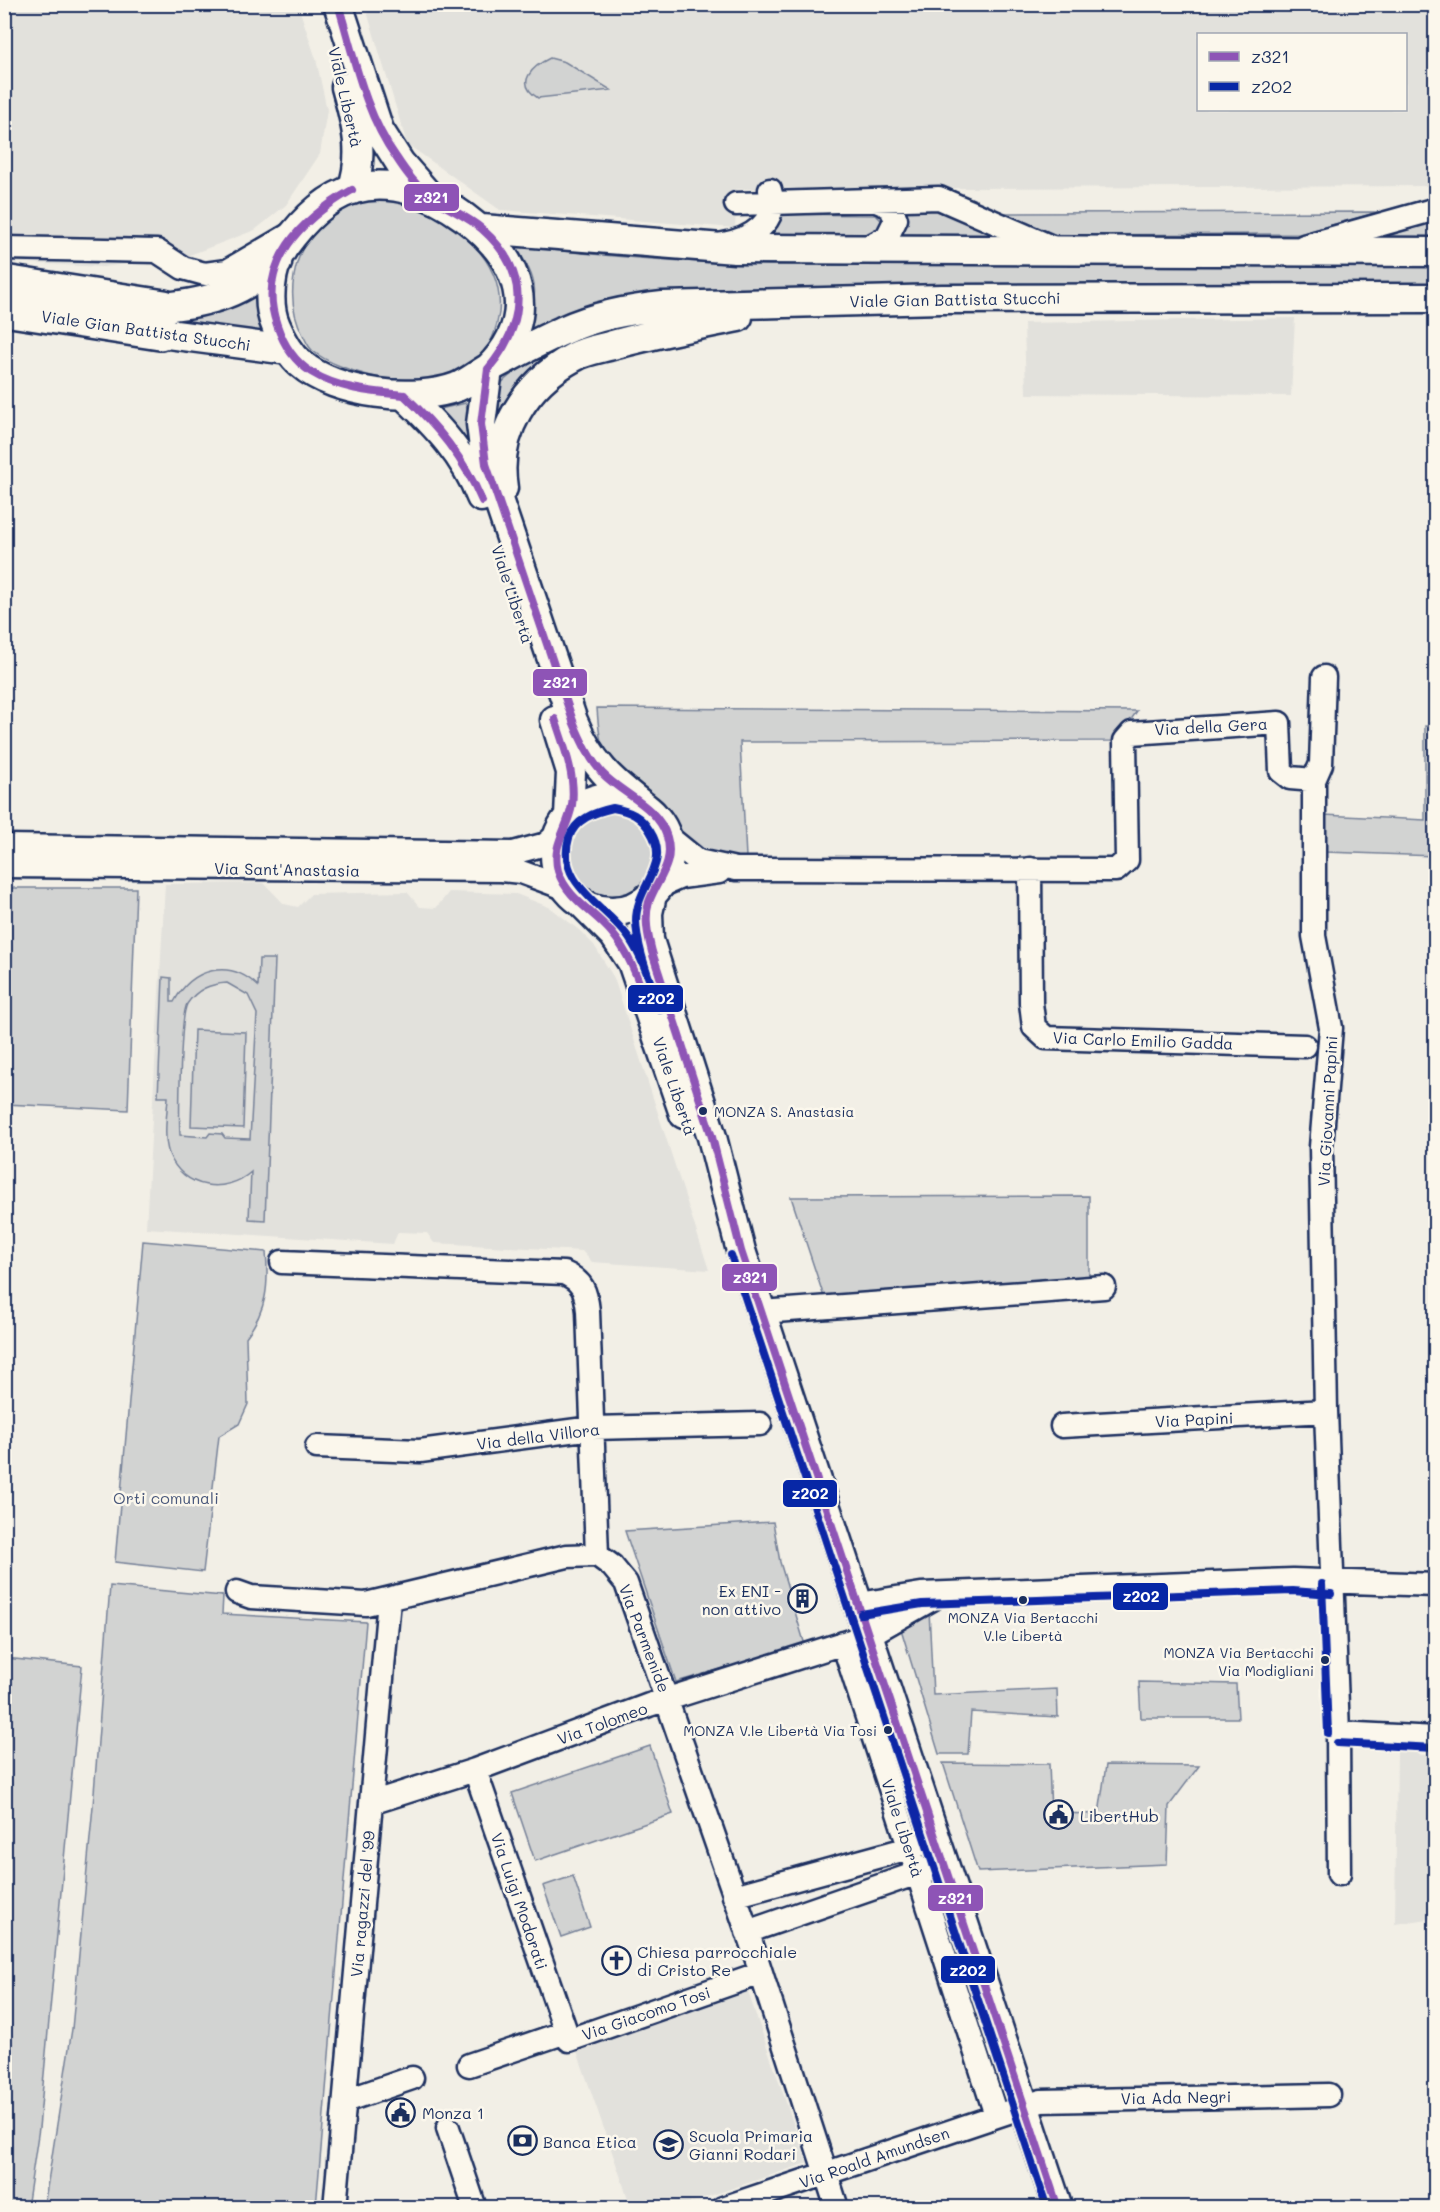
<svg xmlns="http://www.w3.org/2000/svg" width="1440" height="2212" font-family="Mali,sans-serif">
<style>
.built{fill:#e2e1dc;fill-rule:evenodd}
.green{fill:#d2d3d2;stroke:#768198;stroke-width:1.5;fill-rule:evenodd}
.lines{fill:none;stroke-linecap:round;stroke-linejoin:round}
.minor-casing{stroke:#1b2f5e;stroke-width:27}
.major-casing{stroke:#1b2f5e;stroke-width:33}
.highway-casing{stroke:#1b2f5e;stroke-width:38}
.minor{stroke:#fbf7ec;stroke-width:22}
.major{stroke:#fbf7ec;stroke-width:28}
.highway{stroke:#fbf7ec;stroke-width:33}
.bus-1-casing{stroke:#fbf7ec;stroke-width:12}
.bus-2-casing{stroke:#fbf7ec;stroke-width:12}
.bus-1{stroke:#8e54b6;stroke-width:8}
.bus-2{stroke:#0727a6;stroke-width:8}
.bus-dot{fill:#1b2f5e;stroke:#fbf7ec;stroke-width:2}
.labels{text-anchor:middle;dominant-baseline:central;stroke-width:5;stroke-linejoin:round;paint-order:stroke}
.bus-label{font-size:14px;fill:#1b2f5e;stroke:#fbf7ec;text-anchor:end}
.street-label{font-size:16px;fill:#1b2f5e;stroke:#fbf7ec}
.park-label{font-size:16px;fill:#49587b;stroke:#fbf7ec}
.poi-label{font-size:16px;fill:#1b2f5e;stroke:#fbf7ec;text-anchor:start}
.line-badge{stroke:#fbf7ec;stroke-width:2}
.badge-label{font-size:16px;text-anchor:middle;font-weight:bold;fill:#fff}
</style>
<rect width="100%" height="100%" fill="#f2efe6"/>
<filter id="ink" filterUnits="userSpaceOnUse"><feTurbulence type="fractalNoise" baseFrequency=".0167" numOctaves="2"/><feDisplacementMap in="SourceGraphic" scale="12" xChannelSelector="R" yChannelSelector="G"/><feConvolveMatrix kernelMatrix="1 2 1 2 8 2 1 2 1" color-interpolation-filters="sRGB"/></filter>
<g filter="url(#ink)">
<path class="built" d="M 5,5 L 298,5 L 316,59 L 327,110 L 320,154 L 286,205 L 255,230 L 187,256 L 103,267 L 5,262 Z
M 365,5 L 1435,5 L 1435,186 L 737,189 L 735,228 L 500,210 L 407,144 ZM 1198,34 L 1406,34 L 1406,110 L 1198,110 Z
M 1295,318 L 1291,396 L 1026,394 L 1024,323 Z
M 264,883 L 284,904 L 298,907 L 311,894 L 407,892 L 420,907 L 436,908 L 449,892 L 516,894 L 551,908 L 579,930 L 594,945 L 614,978 L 709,1270 L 592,1262 L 582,1251 L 434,1243 L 427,1233 L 398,1232 L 393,1244 L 146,1228 L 165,884 Z
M 1410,1749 L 1421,1755 L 1435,1755 L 1435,1918 L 1395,1924 L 1397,1751 Z
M 748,1992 L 807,2163 L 677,2207 L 631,2207 L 577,2051 Z"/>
<path class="green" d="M 550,58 L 565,62 L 611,90 L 538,98 C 514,83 533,66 550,58 Z
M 371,200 C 381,200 392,200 402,203 C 451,217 505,258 499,313 C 497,326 493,340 485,351 C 477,360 455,375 443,379 C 411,390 338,372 313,351 C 308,347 306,341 303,335 C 284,299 292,252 321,222 C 334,210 354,205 371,200 Z
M 900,207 L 937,209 L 995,236 L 900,234 Z
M 1379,212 L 1299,234 L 1048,235 L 999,213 Z
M 781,214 L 876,215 L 882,221 L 882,226 L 872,234 L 768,235 Z
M 1435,220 L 1435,237 L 1367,237 Z
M 514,245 C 600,257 684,262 770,265 L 1435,263 L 1436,286 L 769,291 L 524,336 C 538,293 541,283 514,245 Z
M 260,290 L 268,336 L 171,322 L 224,310 Z
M 575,342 L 497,430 C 494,417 492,402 498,388 C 507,370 556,351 575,342 Z
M 466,403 L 475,453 L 440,409 Z
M 597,708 L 1137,711 L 1116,741 L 740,742 L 746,857 C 718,859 693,859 678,832 C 673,823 670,812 664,803 C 659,796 648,792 641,788 C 604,762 600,753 597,708 Z
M 1425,726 L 1435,727 L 1435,856 L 1326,852 L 1324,815 L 1425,820 Z
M567 854a46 46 0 1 1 92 0a46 46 0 1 1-92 0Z
M 5,888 L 136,888 L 128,1110 L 5,1104 Z
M 259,959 L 275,959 L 265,1220 L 249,1219 L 251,1172 C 225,1195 183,1189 169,1154 C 163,1137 167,1115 168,1097 L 158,1097 L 163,977 L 171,978 L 171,1002 L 174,1002 C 192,968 229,958 258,986 ZM 227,983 L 248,995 L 257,1014 L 250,1139 L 225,1138 L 222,1134 L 210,1133 L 207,1137 L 180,1135 C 179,1116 180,1016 187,1004 C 197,989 210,984 227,983 Z
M 194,1030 L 246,1032 L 243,1128 L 191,1126 Z
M 1089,1196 L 1089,1276 L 824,1297 L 791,1197 Z
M 143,1241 L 266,1252 C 269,1285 267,1310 246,1337 L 248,1404 L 239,1424 L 219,1436 L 203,1572 L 115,1562 Z
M 773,1522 L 780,1562 L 805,1645 L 676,1682 L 625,1531 Z
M 110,1586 L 223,1596 L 222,1614 L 366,1622 L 316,2207 L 44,2207 L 72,2029 L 93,1806 Z
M 929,1610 L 933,1695 L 1057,1689 L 1058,1717 L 971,1712 L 968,1754 L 939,1754 L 901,1629 Z
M 5,1658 L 82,1666 L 39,2128 L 27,2208 L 4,2207 Z
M 1139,1682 L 1236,1684 L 1238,1718 L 1141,1718 Z
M 650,1746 L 673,1814 L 535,1861 L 512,1793 Z
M 943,1763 L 1049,1764 L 1051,1813 L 1099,1814 L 1106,1765 L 1199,1766 L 1169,1806 L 1167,1864 L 978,1872 Z
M 573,1876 L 590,1927 L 561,1937 L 543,1886 Z"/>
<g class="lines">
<defs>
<path id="minor" d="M 736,204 L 939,198 L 1054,248
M 723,244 C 749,240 781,222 770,190
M 1304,246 L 1436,209
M 4,248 L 157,251 L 183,268 L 205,274 L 227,271 L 294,232
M 863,250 L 887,237 L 896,219 L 890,207 L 874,200
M 1324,677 L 1321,764 L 1314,780 L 1314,936 L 1331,1028 L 1321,1147 L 1326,1411 L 1338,1733 L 1339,1874
M 666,835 L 698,861 L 736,869 L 1116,870 L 1127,860 L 1125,741 L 1132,733 L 1279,723 L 1281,771 L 1290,778 L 1314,780
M 4,846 L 513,853 L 546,844 L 559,833
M 4,866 L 501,870 L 521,872 L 567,889
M 1030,869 L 1031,1003 L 1034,1027 L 1046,1038 L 1305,1046
M 658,887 L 681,877 L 719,872
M 282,1262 L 564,1273 C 583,1281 586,1292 588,1311 L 597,1555
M 761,1312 L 1104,1287
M 1062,1426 L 1326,1411
M 317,1447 L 420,1451 L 592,1428 L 760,1424
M 597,1555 L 612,1566 L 626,1583 L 755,1954 L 837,2208
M 237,1592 L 251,1597 L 366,1604 L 567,1556 L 597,1555
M 859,1604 L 921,1594 L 1293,1580 L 1436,1585
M 843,1643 L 996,2115
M 1338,1733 L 1436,1738
M 475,1770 L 566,2032
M 371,1803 L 475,1770 L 649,1705 L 869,1635 L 941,1594
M 734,1896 L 924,1844
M 747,1932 L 932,1868
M 469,2065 L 566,2032 L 569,2040 L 761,1973
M 345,2101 L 412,2078
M 448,2128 L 475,2208
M 335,2208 L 389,1600
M 723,2208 L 1041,2101 L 1329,2095"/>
<path id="major" d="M 338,4 L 379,130 L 400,163 L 428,195
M 346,87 C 356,123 365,154 352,190
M 482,229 L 735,249 L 1436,252
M 164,307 C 212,302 239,293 277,263
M 160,333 L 288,350
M 488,369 C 542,316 520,258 464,217 C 433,194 392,178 354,189 C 325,198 301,223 284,247 C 270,267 266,304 276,326 C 282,340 289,354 301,364 C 335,394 415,403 457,387 C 469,382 478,374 489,368 C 512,356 537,342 562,331 C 594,316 628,310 663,306 L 942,299 L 1436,298
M 488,369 L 481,424 L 486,464 L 573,721 C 591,764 611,781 646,808
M 404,395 C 436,425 465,455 481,497
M 503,488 C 494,432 526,383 574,357 C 584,351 597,349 609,346 C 651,334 694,326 738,317
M 555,720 L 571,772 L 569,816
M555 854a57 57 0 1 1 114 0a57 57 0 1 1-114 0Z
M 652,895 L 648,913 L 649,940 L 712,1137 L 741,1251 L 1058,2208
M 578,899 L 614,935 L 632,962 L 684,1114"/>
<path id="highway" d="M 4,282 L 164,307
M 4,309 L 160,333"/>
</defs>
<use href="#minor" class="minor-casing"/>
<use href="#major" class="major-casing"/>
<use href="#highway" class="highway-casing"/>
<use href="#minor" class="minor"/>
<use href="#major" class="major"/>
<use href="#highway" class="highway"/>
<defs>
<path id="bus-1" d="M 338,4 C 354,56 364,112 396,157 C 405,171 415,185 428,195 C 445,208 466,215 482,229 C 530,271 527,323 488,369
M 352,190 C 303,218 255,263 277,325 C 283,343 294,361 311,372 C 338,389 373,392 404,395
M 488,369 L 481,424 L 486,464 L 573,721 C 580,739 589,758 602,773 C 623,795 658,806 667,837 C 675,864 657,879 649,902 C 644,918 648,936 652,952 L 712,1137 L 741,1251 L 1058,2208
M 404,395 C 437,426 464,458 482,501
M 555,719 C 564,746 576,776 572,805 C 568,829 551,845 558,871 C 567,899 595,912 612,933 C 628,952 637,976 645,999"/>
<path id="bus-2" d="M 613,808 C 630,811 641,816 650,831 C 672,865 636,885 636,921 C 637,951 651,982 660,1010 C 651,985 644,960 629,938 C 607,906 555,884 569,838 C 575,819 595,812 613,808 Z
M 731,1255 L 1047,2208
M 1322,1584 L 1328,1733
M 861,1614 L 922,1604 L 1293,1591 L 1331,1594
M 1337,1743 L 1435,1748"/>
</defs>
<use href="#bus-1" class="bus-1-casing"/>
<use href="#bus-2" class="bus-2-casing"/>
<use href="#bus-1" class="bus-1"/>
<use href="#bus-2" class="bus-2"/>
</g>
</g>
<defs>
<symbol id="building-ring" viewBox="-11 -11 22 22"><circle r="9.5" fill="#fbf7ec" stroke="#1b2f5e" stroke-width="1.5"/><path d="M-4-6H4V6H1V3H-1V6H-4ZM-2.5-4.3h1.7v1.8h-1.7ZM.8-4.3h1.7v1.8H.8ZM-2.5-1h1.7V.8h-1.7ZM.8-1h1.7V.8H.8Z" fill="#1b2f5e"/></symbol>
<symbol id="civic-ring" viewBox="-11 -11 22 22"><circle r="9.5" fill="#fbf7ec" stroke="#1b2f5e" stroke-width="1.5"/><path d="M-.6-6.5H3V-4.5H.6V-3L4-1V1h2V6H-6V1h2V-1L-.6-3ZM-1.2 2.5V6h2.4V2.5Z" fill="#1b2f5e"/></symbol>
<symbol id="church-ring" viewBox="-11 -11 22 22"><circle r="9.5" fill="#fbf7ec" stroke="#1b2f5e" stroke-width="1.5"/><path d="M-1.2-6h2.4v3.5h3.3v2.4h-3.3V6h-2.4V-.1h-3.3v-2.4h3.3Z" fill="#1b2f5e"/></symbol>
<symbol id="bank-ring" viewBox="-11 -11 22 22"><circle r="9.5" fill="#fbf7ec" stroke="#1b2f5e" stroke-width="1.5"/><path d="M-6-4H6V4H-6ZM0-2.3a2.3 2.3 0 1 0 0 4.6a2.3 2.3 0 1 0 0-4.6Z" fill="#1b2f5e"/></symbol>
<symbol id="school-ring" viewBox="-11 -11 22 22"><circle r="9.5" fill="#fbf7ec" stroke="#1b2f5e" stroke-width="1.5"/><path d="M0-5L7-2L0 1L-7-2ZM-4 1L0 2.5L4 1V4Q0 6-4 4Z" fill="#1b2f5e"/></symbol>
</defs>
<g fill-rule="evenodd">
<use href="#building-ring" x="786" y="1582" width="33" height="33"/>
<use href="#civic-ring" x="1042" y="1798" width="33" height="33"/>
<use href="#church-ring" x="600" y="1944" width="33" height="33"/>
<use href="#civic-ring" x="384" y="2096" width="33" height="33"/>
<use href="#bank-ring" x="506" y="2124" width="33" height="33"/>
<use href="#school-ring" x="652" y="2128" width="33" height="33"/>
</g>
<g class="bus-dot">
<circle cx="703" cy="1111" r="5"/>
<circle cx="1023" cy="1600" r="5"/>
<circle cx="1325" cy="1660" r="5"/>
<circle cx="888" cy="1730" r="5"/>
</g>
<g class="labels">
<g class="bus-label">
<text x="714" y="1111" text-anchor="start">MONZA S. Anastasia</text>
<text x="1023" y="1617" text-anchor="middle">MONZA Via Bertacchi<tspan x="1023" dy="18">V.le Libertà</tspan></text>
<text x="1314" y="1652">MONZA Via Bertacchi<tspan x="1314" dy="18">Via Modigliani</tspan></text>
<text x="877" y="1730">MONZA V.le Libertà Via Tosi</text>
</g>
<g class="street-label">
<text transform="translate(346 97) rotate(77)">Viale Libertà</text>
<text transform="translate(955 299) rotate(-1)">Viale Gian Battista Stucchi</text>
<text transform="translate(146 330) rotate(8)">Viale Gian Battista Stucchi</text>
<text transform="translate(513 594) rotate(72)">Viale Libertà</text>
<text transform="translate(1211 726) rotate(-3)">Via della Gera</text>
<text transform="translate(287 869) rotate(1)">Via Sant'Anastasia</text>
<text transform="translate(1143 1040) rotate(2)">Via Carlo Emilio Gadda</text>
<text transform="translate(675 1086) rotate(71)">Viale Libertà</text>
<text transform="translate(1327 1111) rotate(-87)">Via Giovanni Papini</text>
<text transform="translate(1194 1419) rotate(-3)">Via Papini</text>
<text transform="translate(538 1436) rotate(-7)">Via della Villora</text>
<text transform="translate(645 1638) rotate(69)">Via Parmenide</text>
<text transform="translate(602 1723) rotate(-20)">Via Tolomeo</text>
<text transform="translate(903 1828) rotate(72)">Viale Libertà</text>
<text transform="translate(520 1901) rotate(71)">Via Luigi Modorati</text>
<text transform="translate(362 1904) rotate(-85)">Via ragazzi del '99</text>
<text transform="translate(646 2013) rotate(-19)">Via Giacomo Tosi</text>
<text transform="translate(1176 2097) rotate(-1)">Via Ada Negri</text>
<text transform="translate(874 2157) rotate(-19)">Via Roald Amundsen</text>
</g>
<g class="park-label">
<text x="166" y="1497">Orti comunali</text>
</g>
<g class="poi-label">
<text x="781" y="1590" text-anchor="end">Ex ENI -<tspan x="781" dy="18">non attivo</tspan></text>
<text x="1080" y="1815">LibertHub</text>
<text x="637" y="1951">Chiesa parrocchiale<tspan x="637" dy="18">di Cristo Re</tspan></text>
<text x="422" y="2112">Monza 1</text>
<text x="689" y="2135">Scuola Primaria<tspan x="689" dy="18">Gianni Rodari</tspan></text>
<text x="543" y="2141">Banca Etica</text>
</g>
</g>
<g class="line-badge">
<rect x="403" y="183" width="57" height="29" rx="6" fill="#8e54b6"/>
<rect x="532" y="668" width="56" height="29" rx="6" fill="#8e54b6"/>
<rect x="627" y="984" width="57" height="29" rx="6" fill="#0727a6"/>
<rect x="721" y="1263" width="57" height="29" rx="6" fill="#8e54b6"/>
<rect x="782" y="1479" width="56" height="29" rx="6" fill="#0727a6"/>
<rect x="1112" y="1582" width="57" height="29" rx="6" fill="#0727a6"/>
<rect x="927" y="1884" width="57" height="28" rx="6" fill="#8e54b6"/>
<rect x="940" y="1955" width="56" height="29" rx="6" fill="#0727a6"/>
</g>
<g class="badge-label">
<text x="431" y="203">z321</text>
<text x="560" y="688">z321</text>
<text x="656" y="1004">z202</text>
<text x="750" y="1283">z321</text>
<text x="810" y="1499">z202</text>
<text x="1141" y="1602">z202</text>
<text x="955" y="1904">z321</text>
<text x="968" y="1976">z202</text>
</g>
<rect width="1440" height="2212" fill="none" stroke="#fbf7ec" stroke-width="24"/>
<rect x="12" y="12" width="1416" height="2188" fill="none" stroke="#1b2f5e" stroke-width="2" filter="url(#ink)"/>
<rect x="1197" y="33" width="210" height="78" fill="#fbf7ec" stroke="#a1a7b3" stroke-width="1.5"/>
<rect x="1209" y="52" width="30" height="9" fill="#8e54b6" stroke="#a1a7b3" stroke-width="1.5"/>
<text x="1251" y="63" font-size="18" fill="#1b2f5e">z321</text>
<rect x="1209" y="82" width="30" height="9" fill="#0727a6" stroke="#a1a7b3" stroke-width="1.5"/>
<text x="1251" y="93" font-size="18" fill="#1b2f5e">z202</text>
</svg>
